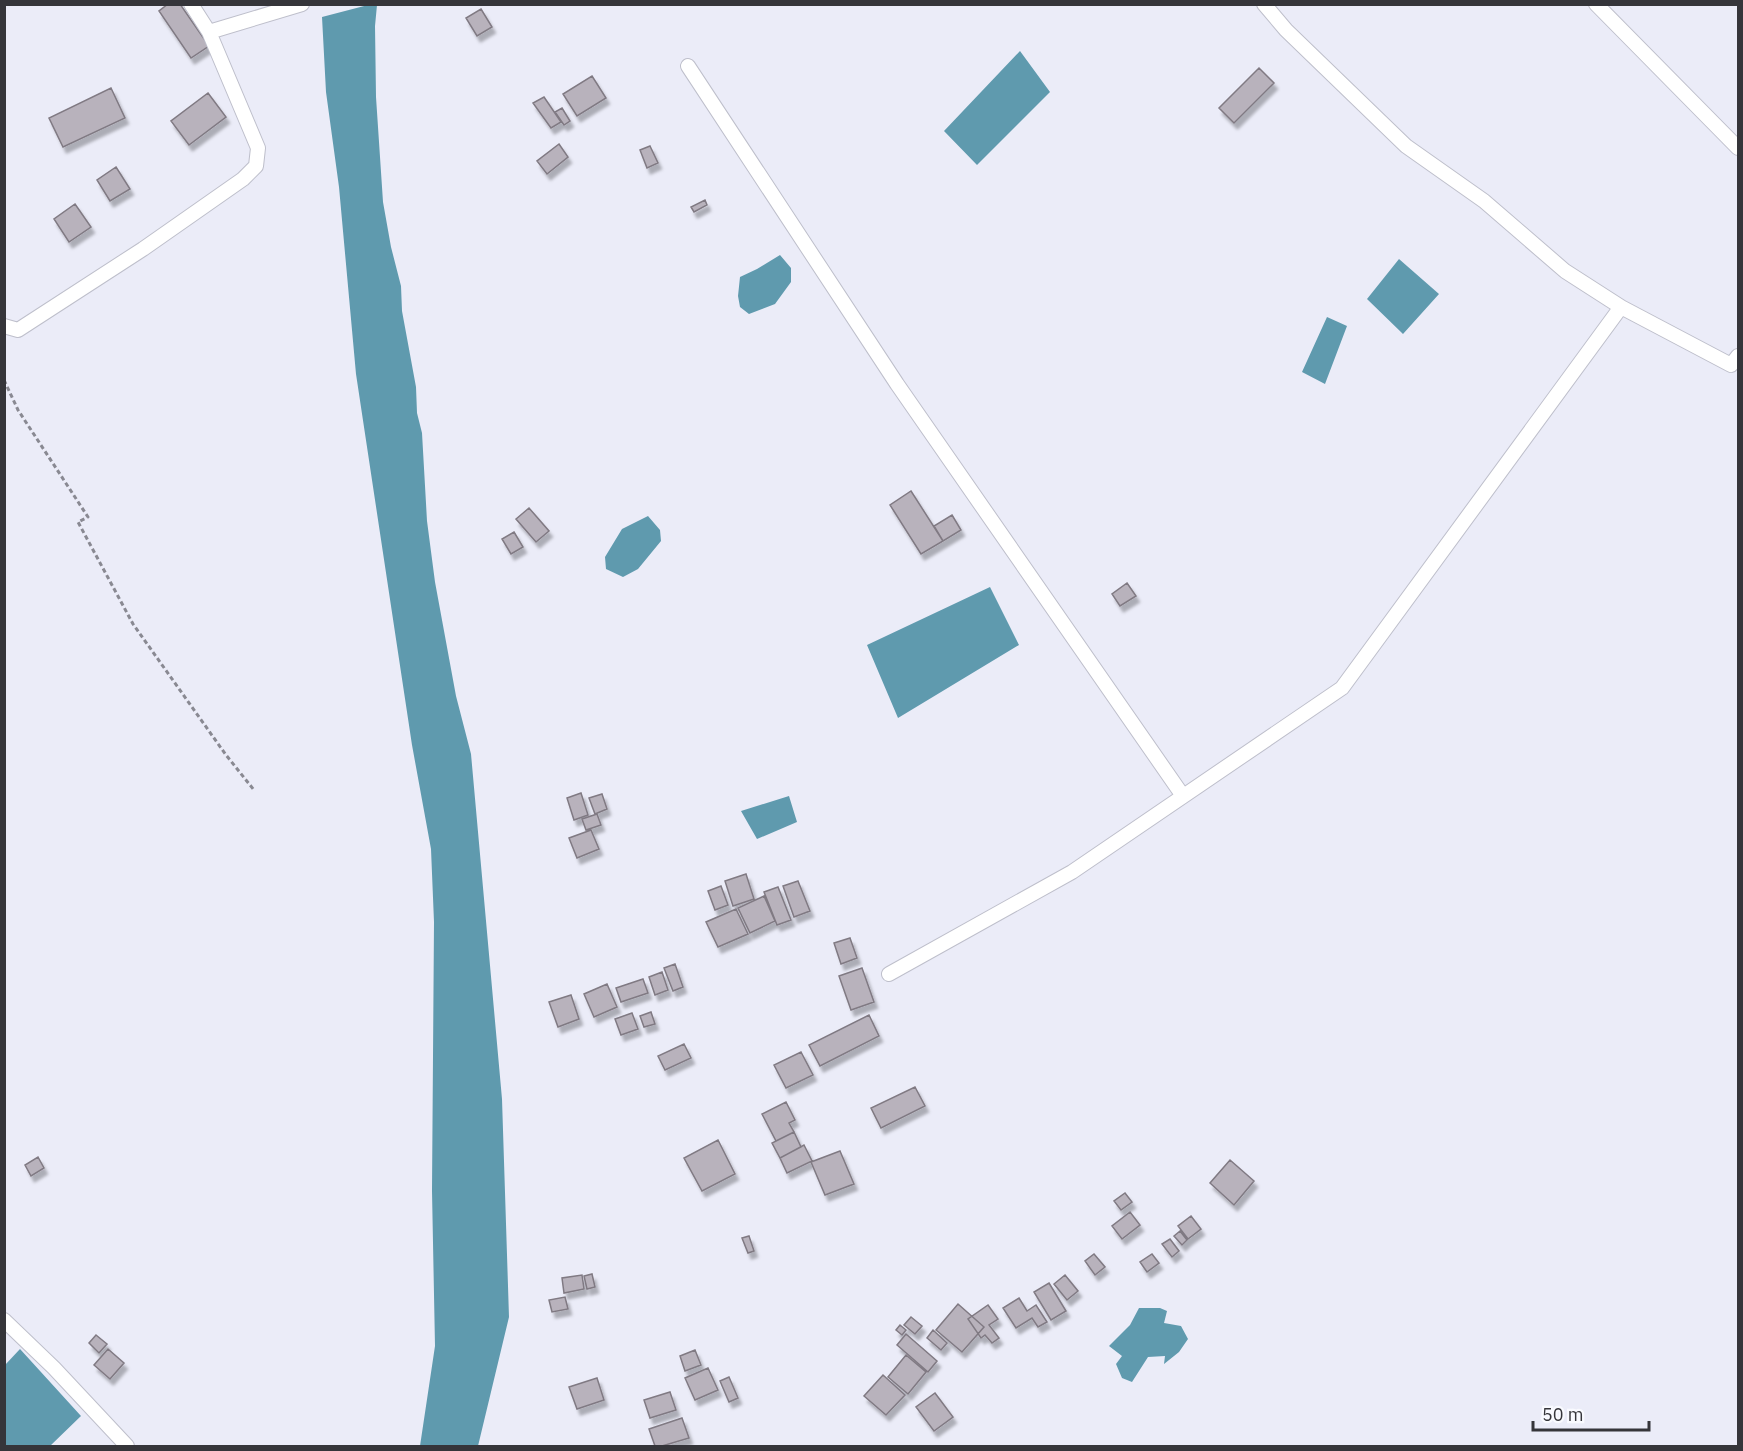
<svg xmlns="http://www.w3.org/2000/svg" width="1743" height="1451" font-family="'IBM Plex Sans',sans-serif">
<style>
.water{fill:#5f9aae}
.building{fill:#b8b2bc;stroke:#807a83;stroke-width:1.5;filter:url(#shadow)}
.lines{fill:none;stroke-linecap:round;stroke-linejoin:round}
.street-casing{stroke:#bebfcb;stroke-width:16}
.path{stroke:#898992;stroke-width:3;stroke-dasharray:4.5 3;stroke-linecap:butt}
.street{stroke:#fff;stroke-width:14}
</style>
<defs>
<filter id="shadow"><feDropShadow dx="3.5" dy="6" stdDeviation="1.5" flood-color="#0004"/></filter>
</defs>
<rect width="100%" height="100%" fill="#ebecf8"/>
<path class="water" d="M 368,5 L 377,5 L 375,26 L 376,97 L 383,202 L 391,247 L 401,286 L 402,311 L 416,387 L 417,413 L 422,433 L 427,521 L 435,582 L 456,696 L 471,754 L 502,1099 L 509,1317 L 478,1446 L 420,1446 L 435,1346 L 432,1191 L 434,922 L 431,849 L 412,745 L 356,374 L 339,187 L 326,92 L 322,17 Z
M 1020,51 L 1050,92 L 977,165 L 944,131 Z
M 780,255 L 791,268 L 791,282 L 775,304 L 749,314 L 740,307 L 738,296 L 740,277 L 757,269 Z
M 1399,259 L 1439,294 L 1403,334 L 1367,299 Z
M 1327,317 L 1347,326 L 1325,384 L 1302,372 Z
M 648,516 L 660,530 L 661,541 L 638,569 L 623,577 L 606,569 L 605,557 L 622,529 Z
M 990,587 L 1019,645 L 898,718 L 867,645 Z
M 789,796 L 797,822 L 757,839 L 741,811 Z
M 1139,1308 L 1160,1308 L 1167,1311 L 1164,1323 L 1181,1326 L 1188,1339 L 1179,1352 L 1164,1364 L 1165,1356 L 1148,1357 L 1132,1382 L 1122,1378 L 1116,1364 L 1122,1356 L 1109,1346 L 1130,1325 Z
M 20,1349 L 81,1416 L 50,1446 L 5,1446 L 5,1365 Z"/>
<path class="building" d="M 168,4 L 180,4 L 209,46 L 191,58 L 159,11 Z
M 481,9 L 492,27 L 477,36 L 466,18 Z
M 1259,68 L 1274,83 L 1234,123 L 1219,108 Z
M 592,76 L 606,98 L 577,116 L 563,94 Z
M 111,88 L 125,118 L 63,147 L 49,118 Z
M 208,93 L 226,117 L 189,145 L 171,121 Z
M 544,97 L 561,122 L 551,128 L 533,103 Z
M 562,108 L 570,121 L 564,125 L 555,112 Z
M 559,144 L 568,157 L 547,174 L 537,161 Z
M 650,146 L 658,163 L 647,168 L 640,150 Z
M 116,167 L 130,189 L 110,201 L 97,180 Z
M 705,200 L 707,205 L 694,212 L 691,207 Z
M 75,204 L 91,227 L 69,242 L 54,219 Z
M 911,491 L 943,541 L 921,554 L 890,505 Z
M 529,508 L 549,531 L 536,542 L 516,519 Z
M 952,515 L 961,530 L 943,541 L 934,526 Z
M 514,532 L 523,547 L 511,554 L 502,539 Z
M 1127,583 L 1136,596 L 1120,606 L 1112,594 Z
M 581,793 L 588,815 L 574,820 L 567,798 Z
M 602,794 L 607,809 L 595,814 L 589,798 Z
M 597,814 L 601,825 L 586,830 L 582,819 Z
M 591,830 L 599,849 L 577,858 L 569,838 Z
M 746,874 L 754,899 L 733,906 L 725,881 Z
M 798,881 L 810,911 L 794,917 L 783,886 Z
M 721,886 L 728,905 L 715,910 L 708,891 Z
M 778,887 L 791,920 L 777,925 L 764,892 Z
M 764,896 L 775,921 L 750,933 L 738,908 Z
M 736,909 L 748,934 L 718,947 L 706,922 Z
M 850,938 L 857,958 L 841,964 L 834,943 Z
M 675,964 L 683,987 L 673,991 L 664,968 Z
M 862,968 L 874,1002 L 851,1010 L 839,976 Z
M 662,972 L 668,990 L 655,995 L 649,977 Z
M 643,979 L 648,993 L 621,1002 L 616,988 Z
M 607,984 L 617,1007 L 594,1017 L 584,994 Z
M 571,995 L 579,1019 L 558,1027 L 549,1002 Z
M 651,1012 L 655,1024 L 644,1027 L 640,1016 Z
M 632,1013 L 638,1029 L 621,1035 L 615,1019 Z
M 869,1015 L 879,1036 L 820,1066 L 809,1045 Z
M 684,1044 L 691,1058 L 665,1070 L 658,1056 Z
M 801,1052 L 813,1075 L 786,1088 L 774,1065 Z
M 915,1087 L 925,1106 L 881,1128 L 871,1108 Z
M 786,1102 L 795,1120 L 789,1123 L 794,1132 L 776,1141 L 762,1114 Z
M 794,1132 L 801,1147 L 780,1158 L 772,1143 Z
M 718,1140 L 735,1174 L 702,1191 L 684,1158 Z
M 804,1145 L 812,1161 L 787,1173 L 780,1158 Z
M 840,1151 L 854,1184 L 825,1195 L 811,1162 Z
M 38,1157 L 44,1168 L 31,1176 L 25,1165 Z
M 1230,1160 L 1254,1181 L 1234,1205 L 1210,1183 Z
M 1125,1193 L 1132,1202 L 1121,1210 L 1114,1201 Z
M 1130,1212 L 1140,1225 L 1122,1239 L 1112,1226 Z
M 1191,1216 L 1201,1229 L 1188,1239 L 1178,1226 Z
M 1180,1231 L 1187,1240 L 1182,1245 L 1174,1236 Z
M 749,1236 L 754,1251 L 748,1253 L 742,1238 Z
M 1170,1239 L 1179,1251 L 1172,1257 L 1162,1244 Z
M 1094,1254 L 1105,1267 L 1095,1275 L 1085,1261 Z
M 1152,1254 L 1159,1263 L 1147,1272 L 1140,1262 Z
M 592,1274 L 595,1287 L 587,1289 L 584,1276 Z
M 582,1275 L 584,1289 L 564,1293 L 562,1278 Z
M 1065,1275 L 1078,1291 L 1067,1300 L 1054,1284 Z
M 1049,1283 L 1066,1311 L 1051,1320 L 1034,1292 Z
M 565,1297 L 568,1309 L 552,1312 L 549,1300 Z
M 1019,1298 L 1027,1311 L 1036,1305 L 1047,1322 L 1038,1327 L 1032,1318 L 1016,1328 L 1003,1308 Z
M 958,1304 L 984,1327 L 962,1352 L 936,1330 Z
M 988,1305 L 998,1319 L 989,1325 L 999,1338 L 992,1343 L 985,1335 L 981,1338 L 968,1319 Z
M 911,1317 L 922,1326 L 915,1334 L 904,1325 Z
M 900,1325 L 906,1330 L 902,1335 L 896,1330 Z
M 933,1330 L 947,1343 L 941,1350 L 927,1338 Z
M 906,1334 L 937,1361 L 928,1372 L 897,1345 Z
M 96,1335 L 107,1344 L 99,1353 L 89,1343 Z
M 108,1349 L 124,1363 L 110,1379 L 94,1365 Z
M 695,1350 L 701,1365 L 685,1371 L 680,1356 Z
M 906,1355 L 926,1372 L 908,1394 L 888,1377 Z
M 708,1368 L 718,1390 L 695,1400 L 685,1378 Z
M 883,1375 L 905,1395 L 886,1415 L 864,1396 Z
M 729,1377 L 738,1398 L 729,1402 L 720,1381 Z
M 597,1378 L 604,1400 L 577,1409 L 569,1387 Z
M 670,1392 L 676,1410 L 650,1418 L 644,1400 Z
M 935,1393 L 953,1417 L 934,1431 L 916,1407 Z
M 682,1418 L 689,1438 L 662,1446 L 655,1446 L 649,1429 Z"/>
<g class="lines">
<defs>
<path id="street" d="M 1264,4 L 1286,30 L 1406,146 L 1484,201 L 1565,271 L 1621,307
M 1596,4 L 1738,148
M 209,32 L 302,4
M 688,66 L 897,384 L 1183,796
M 4,326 L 18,330 L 143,249 L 243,179 L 256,166 L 258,148 L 209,32 L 191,4
M 889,974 L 1072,872 L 1342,688 L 1621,307 L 1731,365 L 1738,356
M 4,1320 L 54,1368 L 127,1446"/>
</defs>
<use href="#street" class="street-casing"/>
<path class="path" d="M 4,380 L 18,410 L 88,517 L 78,522 L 133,624 L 226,755 L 254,790"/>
<use href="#street" class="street"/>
</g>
<rect width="1743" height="1451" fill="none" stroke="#35353a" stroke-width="12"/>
<path d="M1533 1421v9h116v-9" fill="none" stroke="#35353a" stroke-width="3"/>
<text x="1542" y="1421" font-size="18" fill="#35353a" stroke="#f9faff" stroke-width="4.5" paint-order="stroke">50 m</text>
</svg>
